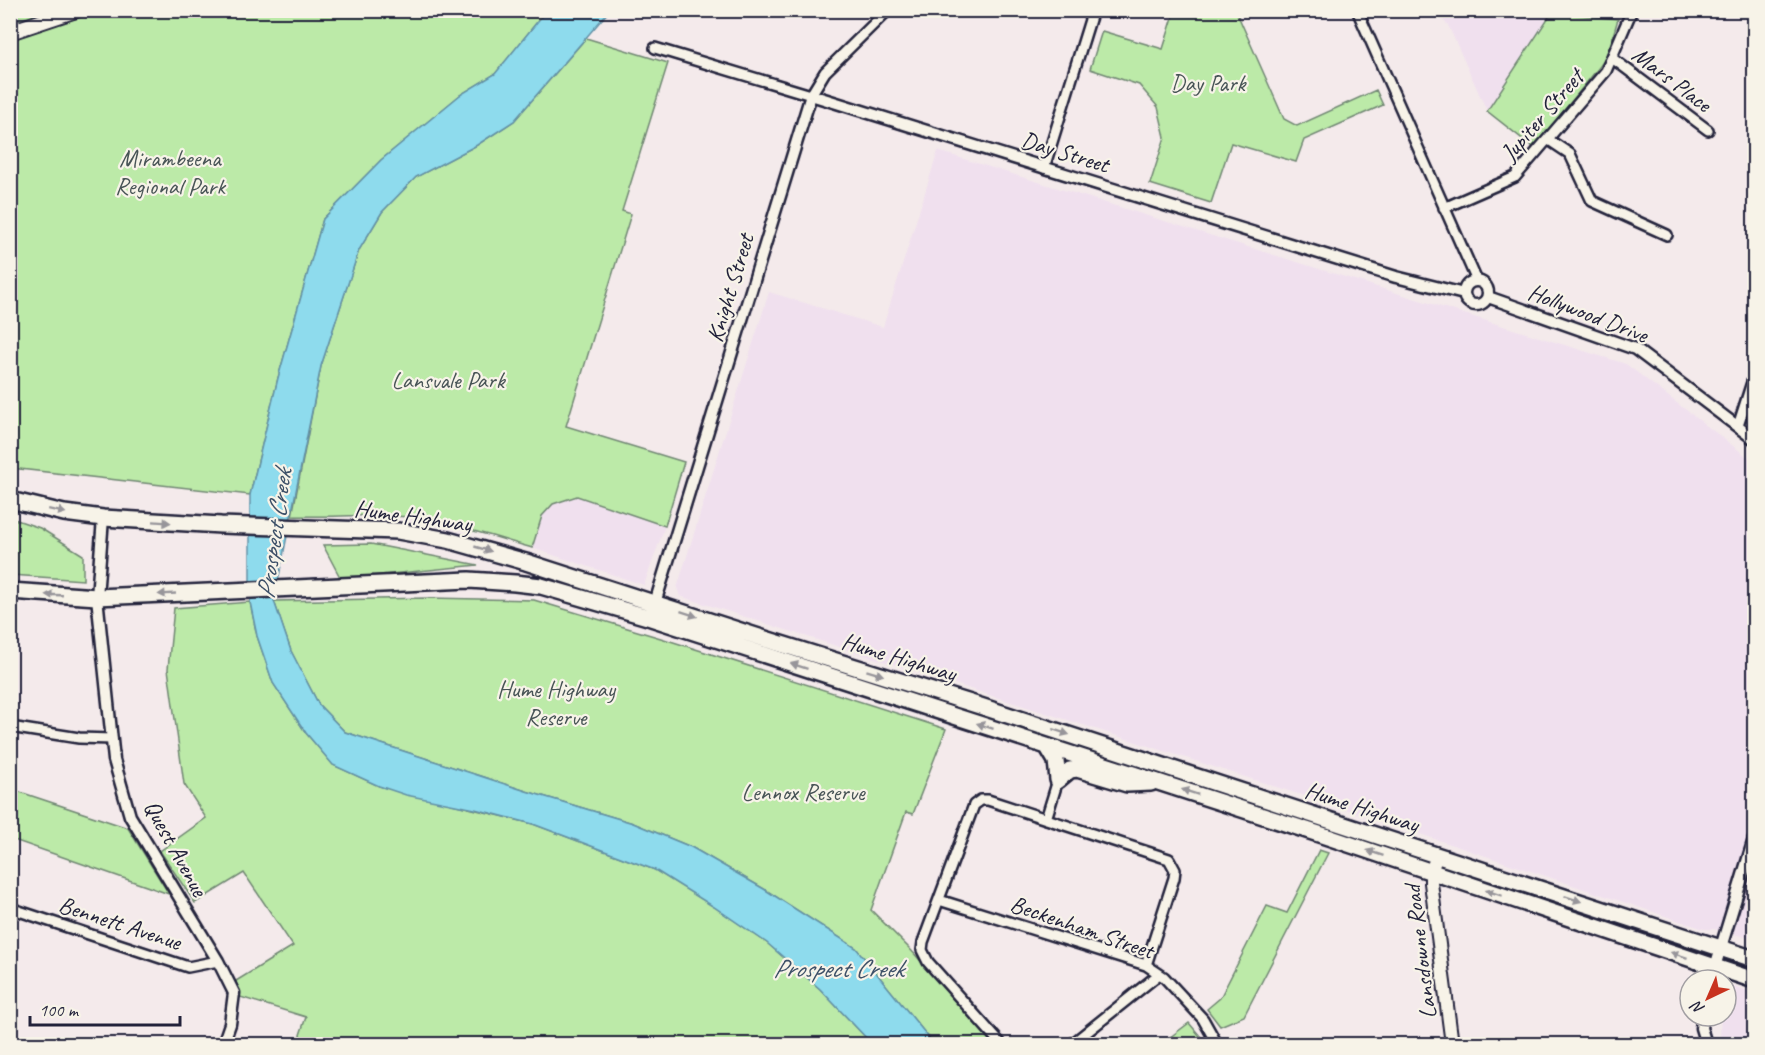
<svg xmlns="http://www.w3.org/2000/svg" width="1765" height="1055" font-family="Caveat,sans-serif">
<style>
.built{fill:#f0e0ee}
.green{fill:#bceaa8;stroke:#6f8672;stroke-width:1.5}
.water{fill:#8edbed;stroke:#6391a6;stroke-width:1.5}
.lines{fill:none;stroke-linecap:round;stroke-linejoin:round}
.minor-casing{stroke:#22223b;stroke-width:14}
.tertiary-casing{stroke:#22223b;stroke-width:15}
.secondary-casing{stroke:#22223b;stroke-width:16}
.primary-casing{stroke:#22223b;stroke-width:18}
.trunk-casing{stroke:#22223b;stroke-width:20}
.minor{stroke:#f7f3e8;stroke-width:9}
.tertiary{stroke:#f7f3e8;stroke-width:10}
.secondary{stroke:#f7f3e8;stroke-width:12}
.primary{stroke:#f7f3e8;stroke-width:14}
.trunk{stroke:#f7f3e8;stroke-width:15}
.oneway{fill:#97959a}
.labels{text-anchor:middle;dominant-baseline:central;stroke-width:4.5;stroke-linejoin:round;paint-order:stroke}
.street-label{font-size:24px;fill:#22223b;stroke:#f7f3e8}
.park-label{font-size:24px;fill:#485456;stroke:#f7f3e8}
.water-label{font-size:26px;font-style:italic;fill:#3d5068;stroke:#f7f3e8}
</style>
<rect width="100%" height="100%" fill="#f4eaeb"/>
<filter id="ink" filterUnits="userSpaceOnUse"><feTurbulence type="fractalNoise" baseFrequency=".0167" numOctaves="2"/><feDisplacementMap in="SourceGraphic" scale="12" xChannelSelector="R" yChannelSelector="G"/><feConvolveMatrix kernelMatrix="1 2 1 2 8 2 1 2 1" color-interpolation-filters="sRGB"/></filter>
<g filter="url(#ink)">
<path class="built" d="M 1434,11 L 1553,11 L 1487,111 L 1448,25 Z
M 938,151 L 1626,364 L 1754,462 L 1754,939 L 1714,929 L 1704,929 L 1339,807 L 680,596 L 677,588 L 769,292 L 883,327 Z
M 577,496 L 665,526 L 644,585 L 532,548 L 542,516 L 553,504 Z
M 1733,986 L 1754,993 L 1754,1044 L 1723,1044 L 1720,1034 L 1721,1016 L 1726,1016 L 1726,990 Z"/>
<path class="green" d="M 11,11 L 546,11 L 495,74 L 460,95 L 381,160 L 323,219 L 278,378 L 250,495 L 11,468 Z
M 1175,11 L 1236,11 L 1284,119 L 1297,126 L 1376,90 L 1383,105 L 1304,140 L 1296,162 L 1231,143 L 1211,203 L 1150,184 L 1165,137 L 1158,107 L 1139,85 L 1090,69 L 1102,31 L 1163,49 Z
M 1552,12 L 1618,19 L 1607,56 L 1600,66 L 1534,148 L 1487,111 Z
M 586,38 L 668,63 L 622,211 L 631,214 L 566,426 L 684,462 L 665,526 L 577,496 L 553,504 L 542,516 L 532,548 C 495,537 458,525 421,519 C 378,512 335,518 292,516 L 321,366 L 359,250 L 382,212 L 416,177 L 477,145 L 514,121 Z
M 11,518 L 40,528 L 83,555 L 83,580 L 11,575 Z
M 371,544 L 478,565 L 341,579 L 323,545 Z
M 429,598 L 534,600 L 664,639 L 946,729 L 913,814 L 906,812 L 871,910 L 910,949 L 995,1044 L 934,1044 L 856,948 L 764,889 L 691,847 L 633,823 L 526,791 L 345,732 L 319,705 L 291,651 L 274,601 Z
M 250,602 L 257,636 L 273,683 L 306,733 L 333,765 L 379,786 L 533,824 L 655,870 L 710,904 L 767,943 L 820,989 L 872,1044 L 297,1044 L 306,1017 L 237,996 L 236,981 L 293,946 L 244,873 L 195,903 L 160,851 L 206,818 L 184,784 L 168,669 L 174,608 Z
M 11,789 L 128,828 L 169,894 L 11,839 Z
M 1319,850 L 1328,853 L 1244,1016 L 1220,1026 L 1207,1009 L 1220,998 L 1267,906 L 1287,913 Z
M 1189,1023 L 1200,1036 L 1204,1044 L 1161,1044 Z"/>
<path class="water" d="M 546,11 L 609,11 L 514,121 L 477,145 L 416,177 L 382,212 L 359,250 L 321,366 L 274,601 L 291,651 L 319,705 L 345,732 L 526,791 L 633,823 L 691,847 L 764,889 L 856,948 L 934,1044 L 872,1044 L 820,989 L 767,943 L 714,907 L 655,870 L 533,824 L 475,809 L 406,795 L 379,786 L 333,765 L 306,733 L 273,683 L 257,636 L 250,602 L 250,495 L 278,378 L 323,219 L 381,160 L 460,95 L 495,74 Z"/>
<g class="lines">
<defs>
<path id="minor" d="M 1357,10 L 1477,281
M 655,48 L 811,95 L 825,72 L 888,10
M 1612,58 L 1708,130
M 1549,140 L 1570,154 L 1592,201 L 1667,235
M 1044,168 L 1093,10
M 1444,208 L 1515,177 L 1606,71 L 1632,10
M 1738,426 L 1754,376
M 10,727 L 79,738 L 112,739
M 1046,819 L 1058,780
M 939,900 L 1146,965 L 1164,977 L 1203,1019 L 1217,1044
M 10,908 L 188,967 L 218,961
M 1001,1044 L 928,962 L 922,950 L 923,942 L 974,805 L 981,800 L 988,800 L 1169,859 L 1175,870 L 1174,878 L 1146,965
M 1072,1044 L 1158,975"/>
<path id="tertiary" d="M1464 293a12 12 0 1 1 24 0a12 12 0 1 1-24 0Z
M 1488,297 L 1635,349 L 1754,439
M 103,518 L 97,597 L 114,760 L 130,816 L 218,961 L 234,993 L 230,1024 L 223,1044
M 655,603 L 811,95 L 1396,277 L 1464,294
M 1711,980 L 1754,839
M 1703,1016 L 1701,1028 L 1706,1044"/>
<path id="secondary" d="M 1437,855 L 1431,872 L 1431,883 L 1452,1044"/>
<path id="primary" d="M 10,32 L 76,10"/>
<path id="trunk" d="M 10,500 L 64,513 L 103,518 L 221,525 L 398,531 L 448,540 L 526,562 L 762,638 L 980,706 L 1754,959
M 10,591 L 97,597 L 469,580 L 515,583 L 541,586 L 651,618 L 1322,835 L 1754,980
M 1047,746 L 1056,761 L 1058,780
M 1058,780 L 1070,770 L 1077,769 L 1127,784 L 1151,783"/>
</defs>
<use href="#minor" class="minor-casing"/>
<use href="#tertiary" class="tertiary-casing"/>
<use href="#secondary" class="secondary-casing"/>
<use href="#primary" class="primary-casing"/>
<use href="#trunk" class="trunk-casing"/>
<use href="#minor" class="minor"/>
<use href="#tertiary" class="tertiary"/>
<use href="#secondary" class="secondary"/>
<use href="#primary" class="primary"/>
<use href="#trunk" class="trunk"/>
</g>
<defs><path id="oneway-solid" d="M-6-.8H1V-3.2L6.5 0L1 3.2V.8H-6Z" transform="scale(1.5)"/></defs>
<g class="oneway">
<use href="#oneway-solid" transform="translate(57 511) rotate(12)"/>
<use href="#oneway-solid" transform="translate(162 522) rotate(4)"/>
<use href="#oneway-solid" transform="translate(483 549) rotate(16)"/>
<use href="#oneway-solid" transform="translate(167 594) rotate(177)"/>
<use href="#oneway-solid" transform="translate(54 595) rotate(-178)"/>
<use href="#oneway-solid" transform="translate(689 614) rotate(18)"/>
<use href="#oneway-solid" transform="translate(799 666) rotate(-162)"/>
<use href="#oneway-solid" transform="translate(875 673) rotate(17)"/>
<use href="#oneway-solid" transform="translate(985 726) rotate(-162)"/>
<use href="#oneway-solid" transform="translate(1061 732) rotate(18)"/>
<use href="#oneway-solid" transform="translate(1190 792) rotate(-162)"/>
<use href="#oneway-solid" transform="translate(1375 853) rotate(-161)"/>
<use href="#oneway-solid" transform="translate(1494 893) rotate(-162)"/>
<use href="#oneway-solid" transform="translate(1573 899) rotate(18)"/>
<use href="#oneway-solid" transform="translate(1679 955) rotate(-162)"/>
</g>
</g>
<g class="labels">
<g class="street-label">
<text transform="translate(1672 79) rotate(37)">Mars Place</text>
<text transform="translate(1542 115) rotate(-49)">Jupiter Street</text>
<text transform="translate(1065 152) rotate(17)">Day Street</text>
<text transform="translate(730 288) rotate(-73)">Knight Street</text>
<text transform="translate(1588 313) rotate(21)">Hollywood Drive</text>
<text transform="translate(413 516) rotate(8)">Hume Highway</text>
<text transform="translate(899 657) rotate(17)">Hume Highway</text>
<text transform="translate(1362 807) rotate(18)">Hume Highway</text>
<text transform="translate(176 848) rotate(61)">Quest Avenue</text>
<text transform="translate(120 923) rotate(18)">Bennett Avenue</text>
<text transform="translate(1082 927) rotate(19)">Beckenham Street</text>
<text transform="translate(1420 952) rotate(-97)">Lansdowne Road</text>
</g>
<g class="park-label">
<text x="1208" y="83">Day Park</text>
<text x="170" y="158">Mirambeena<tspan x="170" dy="28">Regional Park</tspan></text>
<text x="448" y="380">Lansvale Park</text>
<text x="556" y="689">Hume Highway<tspan x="556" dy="28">Reserve</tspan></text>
<text x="803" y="792">Lennox Reserve</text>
</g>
<g class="water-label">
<text transform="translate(274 534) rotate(-82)">Prospect Creek</text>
<text x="838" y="968">Prospect Creek</text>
</g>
</g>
<rect width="1765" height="1055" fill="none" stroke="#f7f3e8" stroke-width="36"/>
<rect x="18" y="18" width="1729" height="1019" fill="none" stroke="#22223b" stroke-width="2" filter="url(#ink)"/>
<g transform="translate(1708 998) rotate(224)"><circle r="28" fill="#f7f3e8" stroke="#a29fa3" stroke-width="1.5"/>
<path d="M0-4.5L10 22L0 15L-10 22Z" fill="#c8321e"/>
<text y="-9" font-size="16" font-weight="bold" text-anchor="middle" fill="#22223b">N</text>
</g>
<path d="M30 1016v9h150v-9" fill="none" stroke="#22223b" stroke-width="3"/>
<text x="39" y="1016" font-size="18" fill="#22223b" stroke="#f7f3e8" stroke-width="4.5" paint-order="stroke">100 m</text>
</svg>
